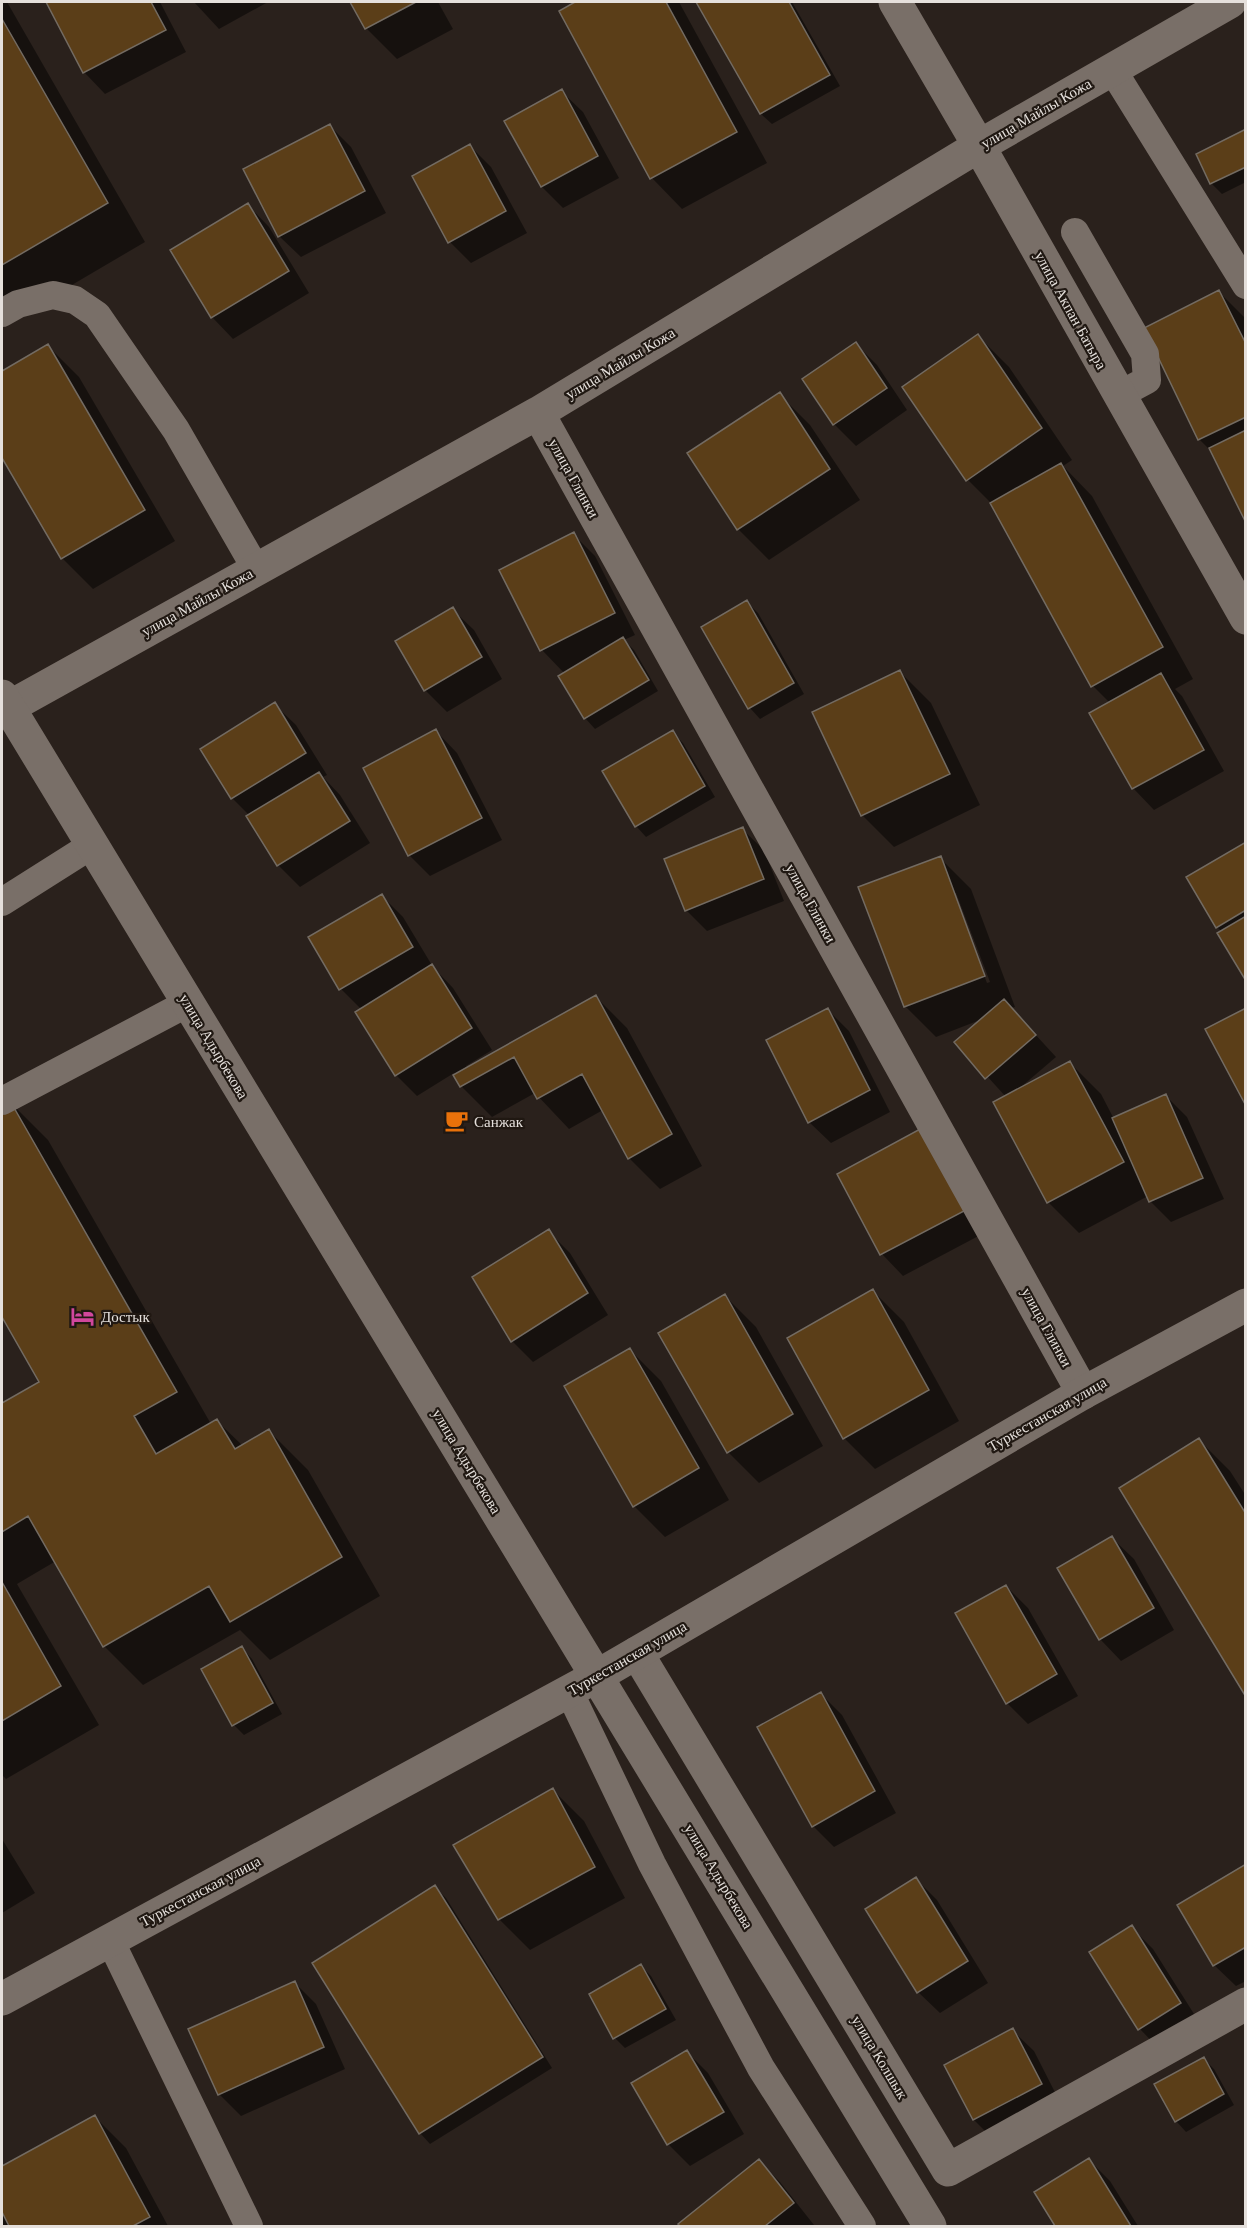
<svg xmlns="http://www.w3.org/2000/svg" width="1247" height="2228" font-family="'Libre Baskerville',serif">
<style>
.shadow{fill:#0007;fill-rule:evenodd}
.building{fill:#5b3e18;stroke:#736b62;stroke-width:1.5}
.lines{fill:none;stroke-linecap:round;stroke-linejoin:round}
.service{stroke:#796f68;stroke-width:28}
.minor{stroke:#796f68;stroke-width:33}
.tertiary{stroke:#796f68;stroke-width:33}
.secondary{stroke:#796f68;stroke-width:33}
.labels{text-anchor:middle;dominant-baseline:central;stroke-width:4.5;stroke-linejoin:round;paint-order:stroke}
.street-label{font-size:15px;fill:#e5e0dc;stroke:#201812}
.poi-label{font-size:15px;fill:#e5e0dc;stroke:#201812;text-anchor:start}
</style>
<rect width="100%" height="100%" fill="#2a211c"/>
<path class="shadow" d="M 2,2 L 7,2 L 145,242 L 2,326 Z
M 48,2 L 160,2 L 186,52 L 105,94 L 84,72 Z
M 194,2 L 268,2 L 219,29 Z
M 351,2 L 438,2 L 453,29 L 397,59 L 366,28 Z
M 578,2 L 679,2 L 767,163 L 682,209 L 652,178 L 561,11 Z
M 698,2 L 792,2 L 840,86 L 772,124 L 761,114 Z
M 561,91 L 583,112 L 619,178 L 563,208 L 542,187 Z
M 330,126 L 351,147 L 386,213 L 301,257 L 279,236 Z
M 1246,131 L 1246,182 L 1222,194 L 1211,183 Z
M 470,146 L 491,167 L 527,233 L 471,263 L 450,242 Z
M 248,205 L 269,227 L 309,293 L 233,339 L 212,317 L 172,251 Z
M 1219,292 L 1246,319 L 1246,519 L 1214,454 L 1199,439 Z
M 978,336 L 1009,367 L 1072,460 L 1063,466 L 1092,496 L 1193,679 L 1175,689 L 1182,696 L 1224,771 L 1154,810 L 1133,788 L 1110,703 L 1093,686 L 992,504 L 968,480 L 904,387 Z
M 856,344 L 877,365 L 907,410 L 856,446 L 834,424 L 804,379 Z
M 48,346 L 79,377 L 175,541 L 93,589 L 62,558 L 2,455 L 2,373 Z
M 779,394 L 810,425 L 860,500 L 769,560 L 738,529 Z
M 573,534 L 595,556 L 635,635 L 624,640 L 634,650 L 658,691 L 595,729 L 585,718 L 565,674 L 542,650 Z
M 747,602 L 758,613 L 804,694 L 760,719 L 750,708 L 703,628 Z
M 452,609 L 474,630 L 502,679 L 447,712 L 425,690 L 397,642 Z
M 900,672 L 931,703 L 980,805 L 894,847 L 863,816 L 814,713 Z
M 274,704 L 296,725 L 327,775 L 323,777 L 340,795 L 370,843 L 300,887 L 278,865 L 248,817 L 250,816 L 232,798 Z
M 436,731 L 457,753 L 502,840 L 430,876 L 409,855 Z
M 672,732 L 683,743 L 715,797 L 646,837 L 636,826 Z
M 742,829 L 764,850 L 784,901 L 707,931 L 686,910 Z
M 1246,844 L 1246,978 L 1222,932 L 1217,927 Z
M 940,858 L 971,889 L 1015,1007 L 1011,1008 L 1056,1057 L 1021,1087 L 1070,1063 L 1101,1094 L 1114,1119 L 1166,1096 L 1187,1117 L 1224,1199 L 1171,1222 L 1150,1201 L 1148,1196 L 1079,1233 L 1048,1202 L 1006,1097 L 956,1042 L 980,1020 L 936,1037 L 905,1006 ZM 953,893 L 956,893 L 990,982 L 987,983 Z
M 382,896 L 403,917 L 433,967 L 453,988 L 492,1050 L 466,1066 L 468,1068 L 596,997 L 627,1028 L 702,1166 L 660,1189 L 629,1158 L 603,1110 L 569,1129 L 535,1093 L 492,1117 L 461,1086 L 454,1073 L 417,1096 L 396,1075 L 362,1010 L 341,989 L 310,938 Z
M 828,1010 L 849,1031 L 890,1112 L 831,1143 L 809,1122 Z
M 9,1101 L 48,1140 L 211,1424 L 217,1421 L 243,1446 L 269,1431 L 308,1470 L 380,1596 L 270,1660 L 240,1630 L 143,1685 L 104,1646 L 56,1561 L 17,1584 L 99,1725 L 6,1779 L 2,1775 L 2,1405 L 41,1382 L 2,1314 L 2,1106 Z
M 922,1130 L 986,1232 L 903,1276 L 882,1254 L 839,1175 Z
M 548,1231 L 570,1253 L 608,1315 L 533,1362 L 512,1341 Z
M 873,1291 L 904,1322 L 959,1421 L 875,1469 L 844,1438 Z
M 725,1296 L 756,1327 L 823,1446 L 759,1483 L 728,1452 Z
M 630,1350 L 661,1381 L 729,1500 L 665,1537 L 634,1506 Z
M 1199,1440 L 1230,1471 L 1246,1496 L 1246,1694 Z
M 1112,1538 L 1134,1559 L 1174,1630 L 1121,1661 L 1100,1639 Z
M 1006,1586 L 1028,1608 L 1078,1696 L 1028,1724 L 1007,1703 Z
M 242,1648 L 252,1659 L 282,1714 L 244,1735 L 234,1725 Z
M 820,1693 L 842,1715 L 896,1813 L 834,1847 L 813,1826 Z
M 553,1790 L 584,1821 L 625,1898 L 530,1950 L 499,1919 Z
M 2,1839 L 35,1893 L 2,1913 Z
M 1246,1866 L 1246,1981 L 1236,1986 L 1214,1965 Z
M 916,1879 L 937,1900 L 988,1983 L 940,2013 L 918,1992 Z
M 435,1887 L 446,1898 L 552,2068 L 430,2144 L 420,2133 Z
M 1131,1927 L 1153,1949 L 1201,2025 L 1161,2051 L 1140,2029 L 1091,1953 Z
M 641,1966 L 651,1976 L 676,2020 L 625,2048 L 615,2038 Z
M 294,1982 L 316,2004 L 345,2069 L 241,2116 L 219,2094 Z
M 1012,2030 L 1034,2051 L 1062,2106 L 995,2141 L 974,2120 L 946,2066 Z
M 687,2052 L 708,2073 L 744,2134 L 690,2166 L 668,2144 L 633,2083 Z
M 1204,2059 L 1214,2069 L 1234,2105 L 1186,2132 L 1176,2121 Z
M 95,2117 L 126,2148 L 168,2226 L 2,2226 L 2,2168 Z
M 1089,2160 L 1110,2181 L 1138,2226 L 1056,2226 L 1036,2193 Z
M 759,2161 L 780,2182 L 814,2225 L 682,2226 L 680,2224 Z"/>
<path class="building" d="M 46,2 L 151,2 L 166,30 L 83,73 Z
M 350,2 L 416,2 L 365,29 Z
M 575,2 L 666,2 L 737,132 L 650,179 L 559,11 Z
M 696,2 L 789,2 L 830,75 L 760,114 Z
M 2,19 L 108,203 L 2,265 Z
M 562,89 L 598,156 L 541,187 L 504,121 Z
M 330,124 L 365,191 L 278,237 L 243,169 Z
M 1246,129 L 1246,167 L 1210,184 L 1196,154 Z
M 470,144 L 506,211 L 448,243 L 412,176 Z
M 248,203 L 289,271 L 211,318 L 170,250 Z
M 1219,290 L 1246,344 L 1246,417 L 1198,440 L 1144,328 Z
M 978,334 L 1042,428 L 966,481 L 902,387 Z
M 856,342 L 887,388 L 833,425 L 802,379 Z
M 48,344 L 145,510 L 61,559 L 2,458 L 2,371 Z
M 780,392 L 830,469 L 737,530 L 687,453 Z
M 1246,430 L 1246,523 L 1209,448 Z
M 1061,463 L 1163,647 L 1091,687 L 990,503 Z
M 574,532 L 615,613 L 540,651 L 499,570 Z
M 747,600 L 794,683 L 748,709 L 701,627 Z
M 453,607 L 482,657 L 424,691 L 395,641 Z
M 623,637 L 649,680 L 584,719 L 558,676 Z
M 900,670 L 950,774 L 861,816 L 812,712 Z
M 1161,673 L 1204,750 L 1132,789 L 1089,713 Z
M 275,702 L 306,753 L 231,799 L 200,749 Z
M 436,729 L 482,818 L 408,856 L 363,768 Z
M 673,730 L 705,786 L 635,827 L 602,771 Z
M 319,772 L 350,821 L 277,866 L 246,816 Z
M 743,827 L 764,879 L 685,911 L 664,859 Z
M 1246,842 L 1246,910 L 1216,928 L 1186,877 Z
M 941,856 L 985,976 L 904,1007 L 858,887 Z
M 382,894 L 413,947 L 339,990 L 308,937 Z
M 1246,916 L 1246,981 L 1217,933 Z
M 432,964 L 472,1028 L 395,1076 L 355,1012 Z
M 596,995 L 672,1134 L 628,1159 L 582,1074 L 537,1099 L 514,1057 L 460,1087 L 453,1075 Z
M 1004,999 L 1036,1035 L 985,1079 L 954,1042 Z
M 828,1008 L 870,1090 L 808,1123 L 766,1040 Z
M 1246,1008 L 1246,1106 L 1205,1029 Z
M 1070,1061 L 1124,1162 L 1047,1203 L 993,1102 Z
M 1166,1094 L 1203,1178 L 1149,1202 L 1112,1118 Z
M 9,1099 L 177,1392 L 134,1416 L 156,1454 L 217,1419 L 235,1449 L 269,1429 L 342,1557 L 230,1622 L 209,1586 L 103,1647 L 28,1516 L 2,1532 L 2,1403 L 39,1382 L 2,1317 L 2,1104 Z
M 922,1128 L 966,1210 L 880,1255 L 837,1174 Z
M 549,1229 L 588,1293 L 511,1342 L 472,1277 Z
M 873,1289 L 929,1390 L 843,1439 L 787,1338 Z
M 725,1294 L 793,1414 L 727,1453 L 658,1333 Z
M 630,1348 L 699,1468 L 633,1507 L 564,1386 Z
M 1199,1438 L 1246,1514 L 1246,1697 L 1119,1488 Z
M 1112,1536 L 1154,1608 L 1099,1640 L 1057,1568 Z
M 2,1582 L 61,1686 L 2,1721 Z
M 1006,1585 L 1057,1674 L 1006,1704 L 955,1613 Z
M 242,1646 L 273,1703 L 232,1726 L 201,1669 Z
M 821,1692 L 875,1791 L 812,1827 L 757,1727 Z
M 553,1788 L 595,1867 L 498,1920 L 453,1845 Z
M 1246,1864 L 1246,1947 L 1213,1966 L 1177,1905 Z
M 916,1877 L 968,1961 L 917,1993 L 865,1909 Z
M 435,1885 L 543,2057 L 419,2134 L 312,1963 Z
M 1132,1925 L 1181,2003 L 1138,2030 L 1089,1952 Z
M 641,1964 L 666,2009 L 613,2039 L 589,1994 Z
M 295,1981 L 324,2047 L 218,2095 L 188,2029 Z
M 1013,2028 L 1042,2084 L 973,2120 L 944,2065 Z
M 687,2050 L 724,2112 L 667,2145 L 631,2083 Z
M 1204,2057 L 1224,2094 L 1175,2122 L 1154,2084 Z
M 95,2115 L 150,2217 L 133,2226 L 9,2226 L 2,2212 L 2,2166 Z
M 1089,2158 L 1131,2226 L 1055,2226 L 1034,2192 Z
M 759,2159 L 794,2203 L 765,2226 L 680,2226 L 678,2224 Z"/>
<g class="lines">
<path class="service" d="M 1112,69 L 1246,285
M 1075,232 L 1145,354 L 1147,380 L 1119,395
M 2,313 L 18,304 L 53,295 L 75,300 L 97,315 L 176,430 L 256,569
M 2,902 L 92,845
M 2,1101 L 188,1003
M 569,1691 L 652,1864 L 761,2068 L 862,2226
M 110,1940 L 249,2226"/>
<path class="minor" d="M 895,2 L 979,146 L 1246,618
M 538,413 L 1083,1393
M 2,711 L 538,413 L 979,146 L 1230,2
M 637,1653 L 948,2170 L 1246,2004"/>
<path class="tertiary" d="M 2,1999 L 597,1676 L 1083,1393 L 1246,1305"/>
<path class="secondary" d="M 2,696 L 930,2226"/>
</g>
<defs>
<symbol id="cafe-bare" viewBox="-9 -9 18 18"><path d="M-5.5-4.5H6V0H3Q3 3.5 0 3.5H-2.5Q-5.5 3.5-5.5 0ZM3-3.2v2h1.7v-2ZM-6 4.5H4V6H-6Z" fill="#e8710a" stroke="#201812" stroke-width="2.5" paint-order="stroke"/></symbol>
<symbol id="hotel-bare" viewBox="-9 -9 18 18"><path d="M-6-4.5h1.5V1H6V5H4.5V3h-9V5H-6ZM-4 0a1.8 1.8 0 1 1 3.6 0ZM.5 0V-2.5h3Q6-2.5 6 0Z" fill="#d1479c" stroke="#201812" stroke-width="2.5" paint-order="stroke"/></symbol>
</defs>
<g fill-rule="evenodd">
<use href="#cafe-bare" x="440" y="1104" width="33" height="33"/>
<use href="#hotel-bare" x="66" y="1300" width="33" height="33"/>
</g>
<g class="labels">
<g class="street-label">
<text transform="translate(1036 113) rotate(-30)">улица Майлы Кожа</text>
<text transform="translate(1071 310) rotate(61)">улица Акпан Батыра</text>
<text transform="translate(620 363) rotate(-31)">улица Майлы Кожа</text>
<text transform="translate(574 478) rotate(61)">улица Глинки</text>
<text transform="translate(197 602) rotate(-29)">улица Майлы Кожа</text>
<text transform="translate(811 903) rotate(61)">улица Глинки</text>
<text transform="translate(214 1046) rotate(59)">улица Адырбекова</text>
<text transform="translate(1047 1327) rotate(61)">улица Глинки</text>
<text transform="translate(1047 1414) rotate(-30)">Туркестанская улица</text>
<text transform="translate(467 1461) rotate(59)">улица Адырбекова</text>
<text transform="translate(627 1658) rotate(-30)">Туркестанская улица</text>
<text transform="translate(719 1876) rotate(59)">улица Адырбекова</text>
<text transform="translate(200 1891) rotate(-28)">Туркестанская улица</text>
<text transform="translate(880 2057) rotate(59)">улица Колшык</text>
</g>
<g class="poi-label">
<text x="474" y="1121">Санжак</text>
<text x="101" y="1316">Достык</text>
</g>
</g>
<rect width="1247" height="2228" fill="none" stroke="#e5e0dc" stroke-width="6"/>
</svg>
